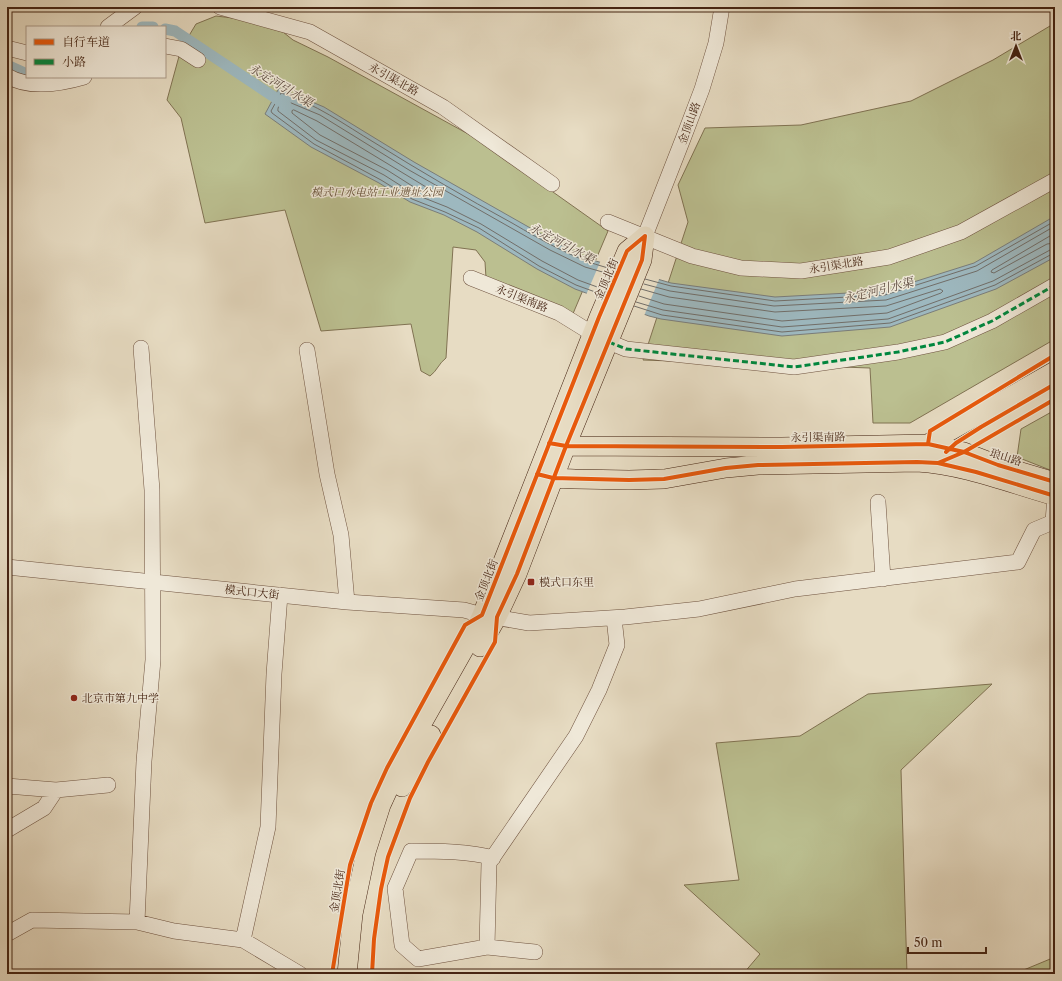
<svg xmlns="http://www.w3.org/2000/svg" width="1062" height="981" font-family="'Libre Caslon Text','Noto Serif SC',serif">
<style>
.green{fill:#bbbf90;stroke:#807252}
.water{fill:#9db8bf;stroke:#7a7d7a}
.pier{fill:#e7dcc3}
.lines{fill:none;stroke-linecap:round;stroke-linejoin:round}
.shore{stroke:#716e69;stroke-width:1}
.canal{stroke:#9db8bf;stroke-width:11}
.minor-casing{stroke:#6e523f;stroke-width:16}
.major-casing{stroke:#452413;stroke-width:20}
.minor{stroke:#efe8d8;stroke-width:15}
.major{stroke:#e7dcc3;stroke-width:19}
.quiet{stroke:#00873e;stroke-width:3;stroke-dasharray:6 3;stroke-linecap:butt}
.cycleway-casing{stroke:#efe8d8;stroke-width:6}
.cycleway{stroke:#e8590c;stroke-width:4}
.poi-dot{fill:#8f2418;stroke:#efe8d8;stroke-width:1.5}
.labels{text-anchor:middle;dominant-baseline:central;stroke-width:3;stroke-linejoin:round;paint-order:stroke}
.street-label{font-size:11px;fill:#452413;stroke:#efe8d8}
.park-label{font-size:11px;font-style:italic;fill:#624b32;stroke:#efe8d8}
.poi-label{font-size:11px;fill:#452413;stroke:#efe8d8;text-anchor:start}
.water-label{font-size:12px;font-style:italic;fill:#5b493e;stroke:#efe8d8}
</style>
<rect width="100%" height="100%" fill="#e7dcc3"/>
<filter id="stains"><feTurbulence type="fractalNoise" baseFrequency=".005" numOctaves="4"/><feColorMatrix values="0 0 0 0 .2 0 0 0 0 .09 0 0 0 0 .02 0 0 0 .5 -.17"/></filter>
<radialGradient id="worn" r=".72"><stop offset=".6" stop-color="#630" stop-opacity="0"/><stop offset="1" stop-color="#630" stop-opacity=".3"/></radialGradient>
<path class="green" d="M 216,16 L 241,19 L 283,32 L 293,40 L 328,57 L 481,141 L 608,231 L 572,316 L 486,278 L 485,262 L 476,250 L 453,247 L 446,358 C 439,363 437,371 430,376 L 421,371 L 411,324 L 321,331 L 285,210 L 205,223 L 181,118 L 167,100 L 181,49 L 196,24 Z
M 1055,23 L 1055,339 L 910,423 L 873,423 L 870,368 L 643,360 L 688,222 L 678,185 L 705,128 L 801,125 L 911,101 L 993,60 Z
M 1055,410 L 1055,472 L 1017,457 L 1021,429 Z
M 992,684 L 901,770 L 907,974 L 743,974 L 760,954 L 684,885 L 739,880 L 716,743 L 800,736 L 868,694 Z
M 1055,957 L 1055,974 L 1014,974 Z"/>
<path class="water" d="M 279,88 L 324,107 L 414,162 L 555,242 L 589,259 L 671,283 L 775,297 L 885,291 L 974,263 L 1055,216 L 1055,257 L 996,289 L 890,327 L 782,336 L 661,319 L 649,316 L 575,289 L 537,269 L 477,232 L 444,215 L 410,202 L 379,183 L 311,147 L 265,114 Z"/>
<path class="pier" d="M 601,260 L 660,277 L 644,316 L 586,295 Z"/>
<g class="lines">
<path class="shore" d="M 294,110 L 317,121 L 436,193 L 437,195 L 435,196 L 417,189 L 387,170 L 320,135 L 292,113 L 292,111 Z
M 1055,233 L 992,270 L 991,272 L 994,273 L 1047,244 L 1055,243
M 645,279 L 671,286 L 775,301 L 885,295 L 976,266 L 1055,221
M 644,284 L 670,291 L 774,306 L 886,300 L 977,271 L 1055,226
M 600,288 L 578,280 L 542,261 L 481,224 L 447,207 L 414,194 L 384,175 L 316,140 L 278,111 C 277,108 281,101 284,100 L 320,115 L 409,170 L 550,250 L 585,267 L 606,273
M 598,293 L 576,285 L 539,266 L 479,228 L 445,212 L 412,199 L 381,180 L 314,144 L 272,113 L 271,111 L 281,93 C 315,103 345,125 375,143 C 420,171 466,198 512,223 C 543,241 574,259 608,268
M 639,296 L 664,304 L 782,321 L 887,313 L 941,293 L 943,291 L 940,289 L 886,306 L 775,312 L 669,297 L 641,289
M 636,302 L 663,310 L 782,327 L 888,319 L 993,281 L 1050,250 L 1055,249
M 634,306 L 662,315 L 782,332 L 890,323 L 995,285 L 1052,254 L 1055,254"/>
<path class="canal" d="M 142,27 L 153,27
M 165,29 L 175,31 L 286,105
M 7,65 L 27,74"/>
<defs>
<path id="minor" d="M 220,7 L 310,32 L 443,107 L 552,184
M 108,27 L 135,7
M 165,46 L 181,49 L 198,60
M 7,48 L 27,53
M 7,76 C 29,89 60,84 84,77
M 608,222 L 692,256 L 741,268 L 801,271 L 889,257 L 961,232 L 1055,180
M 645,236 L 683,139 L 702,89 L 716,43 L 722,7
M 471,278 L 559,313 L 593,334
M 609,342 L 626,349 L 794,367 L 898,352 L 945,342 L 992,321 L 1055,285
M 307,350 L 327,474 L 341,535 L 347,602
M 878,502 L 883,579
M 7,567 L 347,602 L 464,610 L 482,615 L 529,623 L 625,617 L 699,609 L 795,589 L 1018,562 L 1034,530 L 1053,522 L 1055,496
M 7,786 L 56,790 L 108,785
M 7,830 L 44,808 L 56,790
M 137,922 L 144,761 L 153,660 L 152,490 L 141,348
M 7,934 L 32,920 L 137,922 L 174,931 L 243,940 L 300,974
M 243,940 L 268,827 L 274,674 L 280,595
M 487,947 L 418,959 L 402,945 L 395,888 L 411,851 C 435,851 471,851 493,858
M 535,952 L 487,947 L 489,863 L 576,736 L 599,690 L 617,645 L 614,618"/>
<path id="major" d="M 554,444 L 566,446 L 782,447 L 928,444 L 964,452 L 998,465 L 1055,482
M 931,450 L 928,444 L 936,439 L 1055,371
M 542,476 L 553,478 L 575,479 L 629,480 L 664,479 L 726,468 L 758,465 L 917,462 C 965,465 1009,483 1055,496
M 480,647 L 497,617 L 517,574 L 566,446 L 642,260 L 645,236
M 402,787 L 431,735
M 347,974 L 353,914 L 366,852 L 381,805 L 403,757 L 476,628 L 482,615 L 599,317 L 627,251 L 645,236"/>
</defs>
<use href="#minor" class="minor-casing"/>
<use href="#major" class="major-casing"/>
<use href="#minor" class="minor"/>
<use href="#major" class="major"/>
<path class="quiet" d="M 609,342 L 626,349 L 794,367 L 898,352 L 945,342 L 992,321 L 1055,285"/>
<defs>
<path id="cycleway" d="M 549,443 L 566,446 L 782,447 L 928,444 L 964,452 L 998,465 L 1055,482
M 928,444 L 930,431 L 1055,355
M 946,452 L 956,443 L 981,427 L 1055,384
M 938,463 L 976,472 L 1055,496
M 537,474 L 553,478 L 629,480 L 664,479 L 726,468 L 758,465 L 917,462 L 938,463 L 964,452 L 1055,399
M 332,974 L 350,865 L 371,803 L 387,768 L 465,625 L 482,615 L 599,317 L 627,251 L 645,236
M 372,974 L 374,939 L 381,889 L 388,857 L 410,798 L 428,762 L 495,642 L 497,617 L 517,574 L 566,446 L 642,260 L 645,236"/>
</defs>
<use href="#cycleway" class="cycleway-casing"/>
<use href="#cycleway" class="cycleway"/>
</g>
<g class="poi-dot">
<rect x="527" y="578" width="8" height="8" rx="2"/>
<circle cx="74" cy="698" r="4"/>
</g>
<g class="labels">
<g class="street-label">
<text transform="translate(394 79) rotate(29)">永引渠北路</text>
<text transform="translate(689 123) rotate(-70)">金顶山路</text>
<text transform="translate(836 265) rotate(-9)">永引渠北路</text>
<text transform="translate(606 279) rotate(-67)">金顶北街</text>
<text transform="translate(522 298) rotate(22)">永引渠南路</text>
<text transform="translate(818 437) rotate(-1)">永引渠南路</text>
<text transform="translate(1006 457) rotate(18)">琅山路</text>
<text transform="translate(486 580) rotate(-68)">金顶北街</text>
<text transform="translate(252 592) rotate(6)">模式口大街</text>
<text transform="translate(337 891) rotate(-81)">金顶北街</text>
</g>
<g class="park-label">
<text x="377" y="192">模式口水电站工业遗址公园</text>
</g>
<g class="poi-label">
<text x="539" y="582">模式口东里</text>
<text x="82" y="698">北京市第九中学</text>
</g>
<g class="water-label">
<text transform="translate(281 85) rotate(31)">永定河引水渠</text>
<text transform="translate(562 243) rotate(28)">永定河引水渠</text>
<text transform="translate(878 290) rotate(-14)">永定河引水渠</text>
</g>
</g>
<rect width="1062" height="981" fill="none" stroke="#e7dcc3" stroke-width="24"/>
<rect x="8" y="8" width="1046" height="965" fill="none" stroke="#452413" stroke-width="2"/>
<rect x="12" y="12" width="1038" height="957" fill="none" stroke="#452413"/>
<rect x="26" y="26" width="140" height="52" fill="#efe8d8" stroke="#ab9a89"/>
<rect x="34" y="39" width="20" height="6" fill="#e8590c" stroke="#ab9a89"/>
<text x="62" y="46" font-size="12" fill="#452413">自行车道</text>
<rect x="34" y="59" width="20" height="6" fill="#00873e" stroke="#ab9a89"/>
<text x="62" y="66" font-size="12" fill="#452413">小路</text>
<g transform="translate(1016 46)" stroke="#efe8d8" stroke-width="3" paint-order="stroke">
<path d="M0-3L7 15L0 10L-7 15Z" fill="#452413"/>
<text y="-6" font-size="11" font-weight="bold" text-anchor="middle" fill="#452413">北</text>
</g>
<path d="M908 947v6h78v-6" fill="none" stroke="#452413" stroke-width="2"/>
<text x="914" y="947" font-size="12" fill="#452413" stroke="#efe8d8" stroke-width="3" paint-order="stroke">50 m</text>
<rect width="100%" height="100%" filter="url(#stains)"/>
<rect width="100%" height="100%" fill="url(#worn)"/>
</svg>
